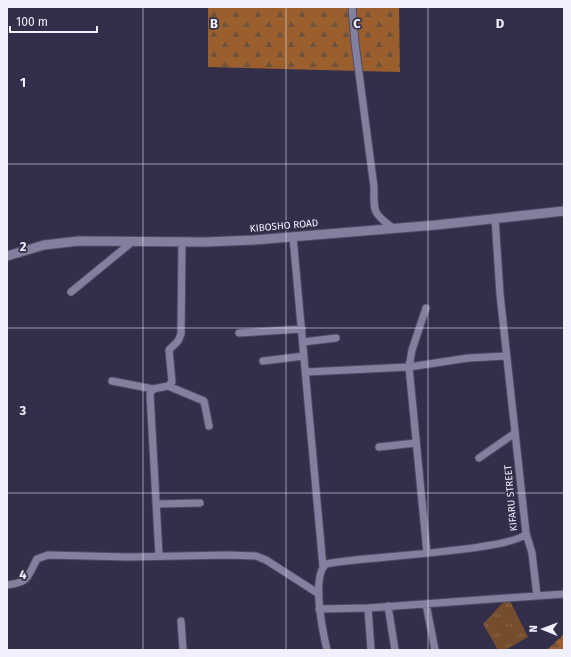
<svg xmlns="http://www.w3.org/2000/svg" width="571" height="657" font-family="'Fira Sans',sans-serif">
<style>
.grass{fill:url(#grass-tufts)}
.forest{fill:url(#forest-firs)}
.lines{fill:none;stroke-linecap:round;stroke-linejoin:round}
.street-casing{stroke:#4e4b61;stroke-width:9}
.secondary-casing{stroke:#4e4b61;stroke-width:11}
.street{stroke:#83809f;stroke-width:7}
.secondary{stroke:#83809f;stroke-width:9}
.grid{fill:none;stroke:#f1f0fe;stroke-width:1;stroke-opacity:0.55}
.labels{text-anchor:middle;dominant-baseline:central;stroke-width:3.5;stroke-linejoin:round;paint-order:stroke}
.street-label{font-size:10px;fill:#f1f0fe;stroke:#332f4a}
.grid-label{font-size:13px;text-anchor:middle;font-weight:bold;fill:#f1f0fe;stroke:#332f4a;stroke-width:3.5;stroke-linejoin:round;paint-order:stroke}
</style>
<defs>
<pattern id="grass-tufts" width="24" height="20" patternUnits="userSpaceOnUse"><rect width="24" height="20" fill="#754c2c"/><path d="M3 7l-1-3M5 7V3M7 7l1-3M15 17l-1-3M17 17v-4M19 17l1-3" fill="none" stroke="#89664c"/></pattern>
<pattern id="forest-firs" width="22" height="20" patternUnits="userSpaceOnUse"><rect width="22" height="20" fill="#9b5f2e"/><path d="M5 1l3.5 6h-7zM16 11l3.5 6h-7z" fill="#6d523e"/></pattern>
</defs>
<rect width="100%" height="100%" fill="#332f4a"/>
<path class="grass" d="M 508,597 L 528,637 L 505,650 L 498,650 L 483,624 Z"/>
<path class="forest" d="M 208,7 L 399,7 L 400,72 L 208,67 Z
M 564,634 L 564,650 L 547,650 Z"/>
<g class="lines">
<defs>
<path id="street" d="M 352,7 L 355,43 L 374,187 C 374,211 372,213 393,228
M 293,237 L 323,567
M 71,292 L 132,242
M 426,308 L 412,350 L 409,367 L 427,553
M 239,333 L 302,329
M 303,342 L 336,338
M 263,361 L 304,356
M 306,372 L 409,367 L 468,358 L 506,356
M 112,381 L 153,389
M 168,386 L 204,401 L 209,426
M 379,447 L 416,443
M 479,458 L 515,433
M 157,504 L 200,503
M 526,533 L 532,553 L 537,596
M 159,555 L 150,394 L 153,389 L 168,386 L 172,382 L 169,350 L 178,341 L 181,334 L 182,242
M 7,585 C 30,582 27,577 37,559 L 48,555 L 128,557 L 229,555 L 256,556 L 266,560 L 319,594
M 426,604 L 435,650
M 388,606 L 395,650
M 319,609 L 368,608
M 181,621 L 183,650
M 327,650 C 323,633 311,577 326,564 C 353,557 517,551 526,533 L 500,294 L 495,218
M 371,650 L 368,608 L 564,594"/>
<path id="secondary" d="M 7,256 L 44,245 L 79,241 L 206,242 L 254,240 L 436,225 L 564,211"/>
</defs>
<use href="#street" class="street-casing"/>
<use href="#secondary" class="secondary-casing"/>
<use href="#street" class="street"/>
<use href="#secondary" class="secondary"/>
</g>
<path class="grid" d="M 143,7 L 143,650M 286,7 L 286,650M 428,7 L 428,650M 7,164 L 564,164M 7,328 L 564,328M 7,493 L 564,493"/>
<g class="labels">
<g class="street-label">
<text transform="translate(284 226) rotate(-5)">KIBOSHO ROAD</text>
<text transform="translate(511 498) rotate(-95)">KIFARU STREET</text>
</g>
</g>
<g class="grid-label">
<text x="214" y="28">B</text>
<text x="357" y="28">C</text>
<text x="500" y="28">D</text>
<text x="23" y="87">1</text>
<text x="23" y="251">2</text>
<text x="23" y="415">3</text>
<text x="23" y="579">4</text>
</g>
<rect width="571" height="657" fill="none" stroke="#f1f0fe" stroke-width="16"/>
<g transform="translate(543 629) rotate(271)" stroke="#332f4a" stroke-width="3" paint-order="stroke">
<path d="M0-3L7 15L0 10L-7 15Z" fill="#f1f0fe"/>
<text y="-6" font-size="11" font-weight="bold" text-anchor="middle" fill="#f1f0fe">N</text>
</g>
<path d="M10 26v6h87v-6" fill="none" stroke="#f1f0fe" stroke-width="2"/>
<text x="16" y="26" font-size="12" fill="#f1f0fe" stroke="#332f4a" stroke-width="3" paint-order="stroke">100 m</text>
</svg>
